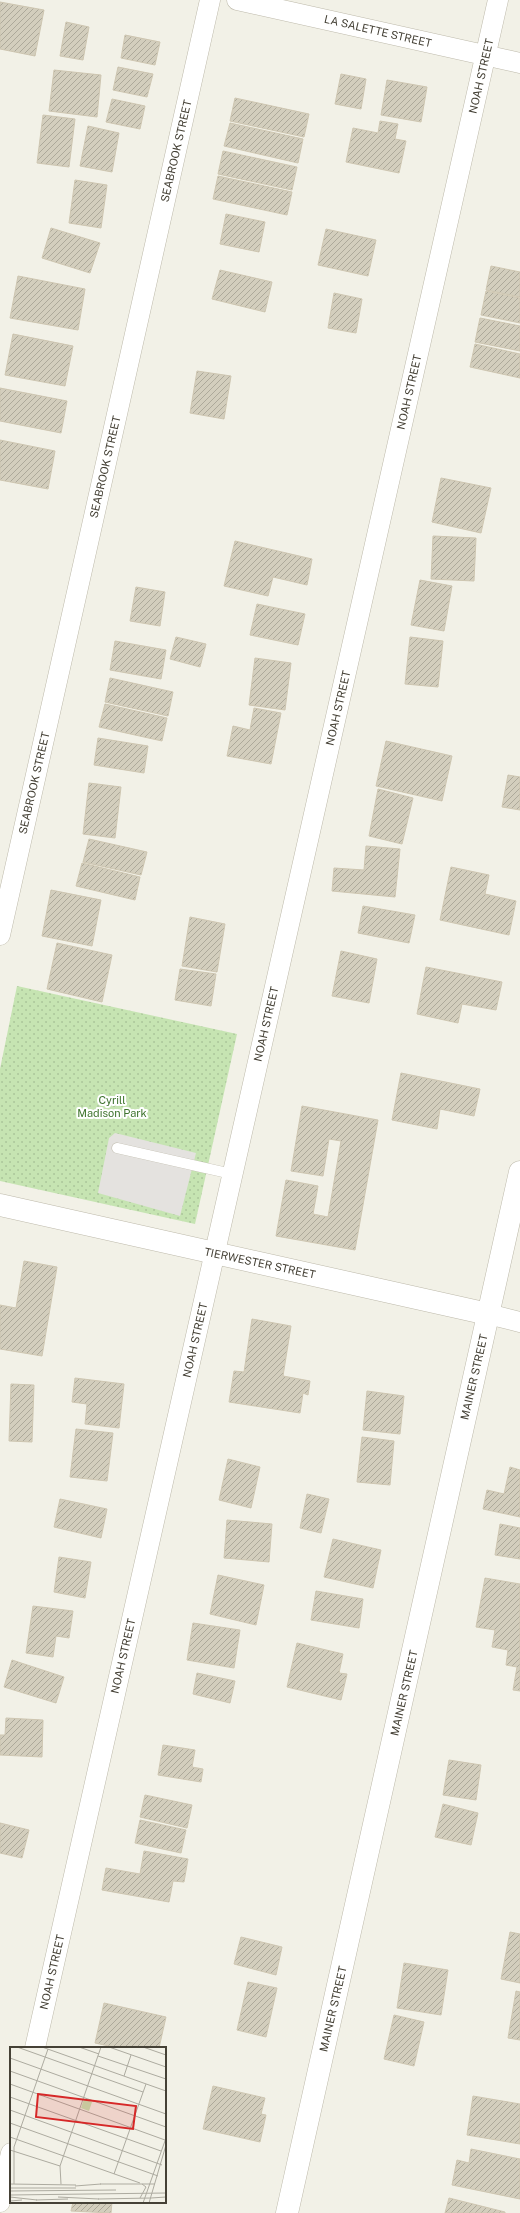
<svg xmlns="http://www.w3.org/2000/svg" width="520" height="2213" font-family="'Public Sans',sans-serif">
<style>
.park{fill:url(#park-dots)}
.parking{fill:#e4e2df}
.building{fill:url(#building-hatch);stroke:#cec6b1}
.lines{fill:none;stroke-linecap:round;stroke-linejoin:round}
.service-casing{stroke:#bdb9aa;stroke-width:11}
.minor-casing{stroke:#bdb9aa;stroke-width:21}
.tertiary-casing{stroke:#bdb9aa;stroke-width:23}
.service{stroke:#fff;stroke-width:10}
.minor{stroke:#fff;stroke-width:20}
.tertiary{stroke:#fff;stroke-width:22}
.labels{text-anchor:middle;dominant-baseline:central;stroke-width:4;stroke-linejoin:round;paint-order:stroke}
.street-label{font-size:11px;fill:#454136;stroke:#fff}
.park-label{font-size:11px;fill:#3e732d;stroke:#fff}
.inset-road{fill:none;stroke:#adaba0;stroke-width:1}
.view{fill:#d62828;fill-opacity:0.15;stroke:#d62828;stroke-width:2}
.inset-edge{fill:none;stroke:#454136;stroke-width:2}
</style>
<defs>
<pattern id="park-dots" width="8" height="8" patternUnits="userSpaceOnUse"><rect width="8" height="8" fill="#c6e4b2"/><path d="M2 2h.1M6 6h.1" fill="none" stroke="#abc59a" stroke-width="1.8" stroke-linecap="round"/></pattern>
<pattern id="building-hatch" width="6" height="6" patternUnits="userSpaceOnUse"><rect width="6" height="6" fill="#d3cebd"/><path d="M-1 1l2-2M0 6l6-6M5 7l2-2" fill="none" stroke="#ada99a"/></pattern>
</defs>
<rect width="100%" height="100%" fill="#f2f1e7"/>
<path class="park" d="M 17,986 L 237,1034 L 195,1224 L 0,1181 L 0,1069 Z"/>
<path class="parking" d="M 115,1133 L 196,1153 L 180,1216 L 98,1193 L 109,1138 Z"/>
<path class="building" d="M 0,2 L 44,10 L 35,56 L 0,49 Z
M 66,22 L 89,27 L 83,60 L 60,56 Z
M 125,35 L 160,42 L 155,65 L 121,58 Z
M 118,67 L 153,74 L 147,97 L 113,90 Z
M 54,70 L 101,75 L 97,117 L 49,111 Z
M 341,74 L 366,79 L 361,109 L 335,104 Z
M 387,80 L 427,87 L 421,122 L 381,115 Z
M 235,98 L 309,114 L 304,137 L 230,121 Z
M 112,99 L 145,106 L 140,129 L 106,122 Z
M 43,115 L 75,119 L 69,167 L 37,163 Z
M 380,121 L 398,124 L 395,139 L 406,141 L 399,173 L 346,162 L 353,128 L 378,133 Z
M 230,123 L 303,139 L 298,163 L 224,146 Z
M 88,126 L 119,133 L 112,172 L 80,166 Z
M 223,151 L 297,167 L 292,190 L 218,174 Z
M 218,176 L 292,192 L 287,215 L 213,199 Z
M 75,180 L 107,185 L 101,228 L 69,223 Z
M 226,214 L 265,222 L 259,252 L 220,244 Z
M 51,228 L 100,243 L 90,273 L 42,258 Z
M 326,229 L 376,240 L 368,276 L 318,265 Z
M 491,266 L 520,272 L 520,297 L 486,290 Z
M 220,270 L 272,282 L 265,312 L 212,299 Z
M 18,276 L 85,289 L 78,330 L 10,318 Z
M 486,291 L 520,298 L 520,323 L 481,315 Z
M 334,293 L 362,299 L 356,333 L 328,328 Z
M 480,318 L 520,326 L 520,351 L 475,342 Z
M 13,334 L 73,346 L 65,386 L 5,375 Z
M 475,344 L 520,354 L 520,378 L 470,367 Z
M 197,371 L 231,376 L 224,419 L 190,413 Z
M 0,388 L 67,401 L 61,433 L 0,421 Z
M 0,440 L 55,451 L 48,489 L 0,480 Z
M 441,478 L 491,488 L 481,533 L 432,522 Z
M 433,536 L 476,538 L 474,581 L 431,579 Z
M 235,541 L 312,559 L 307,585 L 273,577 L 268,596 L 224,586 Z
M 420,580 L 452,586 L 444,631 L 411,625 Z
M 136,587 L 165,592 L 160,626 L 130,621 Z
M 257,604 L 305,614 L 298,645 L 250,635 Z
M 176,637 L 206,644 L 200,667 L 170,659 Z
M 410,637 L 443,641 L 438,687 L 405,684 Z
M 115,641 L 166,650 L 161,679 L 110,670 Z
M 255,658 L 291,663 L 285,710 L 249,705 Z
M 110,678 L 173,692 L 168,716 L 105,702 Z
M 105,704 L 167,718 L 162,741 L 99,727 Z
M 254,708 L 281,713 L 271,764 L 227,756 L 233,726 L 250,730 Z
M 98,738 L 148,746 L 144,773 L 94,765 Z
M 386,741 L 452,756 L 442,801 L 376,786 Z
M 508,775 L 520,777 L 520,810 L 502,807 Z
M 89,783 L 121,787 L 115,838 L 83,834 Z
M 378,789 L 413,798 L 402,844 L 369,836 Z
M 89,839 L 147,852 L 141,875 L 83,862 Z
M 366,846 L 400,849 L 395,897 L 332,891 L 334,868 L 364,870 Z
M 82,863 L 140,877 L 135,900 L 76,886 Z
M 451,867 L 489,875 L 485,894 L 516,901 L 509,935 L 440,920 Z
M 51,890 L 101,900 L 92,946 L 42,936 Z
M 363,906 L 415,915 L 409,943 L 358,933 Z
M 190,917 L 225,924 L 217,972 L 182,966 Z
M 57,943 L 112,955 L 102,1002 L 47,989 Z
M 341,951 L 377,959 L 369,1003 L 332,996 Z
M 426,967 L 502,982 L 496,1010 L 462,1004 L 458,1023 L 417,1014 Z
M 180,969 L 216,974 L 211,1006 L 175,1000 Z
M 401,1073 L 480,1089 L 474,1116 L 440,1109 L 437,1129 L 392,1120 Z
M 302,1106 L 378,1120 L 355,1250 L 276,1236 L 286,1180 L 318,1186 L 313,1214 L 328,1217 L 341,1141 L 329,1139 L 323,1176 L 291,1171 Z
M 24,1261 L 57,1267 L 42,1356 L 0,1349 L 0,1305 L 16,1308 Z
M 252,1319 L 291,1326 L 283,1376 L 310,1381 L 308,1395 L 303,1393 L 300,1413 L 229,1402 L 234,1371 L 244,1372 Z
M 75,1378 L 124,1384 L 119,1428 L 85,1424 L 87,1404 L 72,1402 Z
M 11,1384 L 34,1385 L 32,1442 L 9,1441 Z
M 367,1391 L 404,1396 L 400,1434 L 363,1430 Z
M 76,1429 L 113,1433 L 107,1481 L 70,1477 Z
M 362,1437 L 394,1441 L 390,1485 L 357,1482 Z
M 228,1459 L 260,1467 L 251,1508 L 219,1500 Z
M 510,1467 L 520,1470 L 520,1517 L 483,1509 L 487,1490 L 504,1494 Z
M 307,1494 L 329,1499 L 321,1533 L 300,1528 Z
M 60,1499 L 107,1509 L 101,1538 L 54,1527 Z
M 227,1520 L 272,1524 L 269,1562 L 224,1558 Z
M 500,1524 L 520,1528 L 520,1559 L 495,1555 Z
M 333,1539 L 381,1550 L 373,1588 L 324,1577 Z
M 59,1557 L 91,1562 L 85,1598 L 54,1592 Z
M 218,1575 L 264,1585 L 256,1625 L 210,1614 Z
M 485,1578 L 520,1584 L 520,1691 L 513,1690 L 517,1667 L 506,1665 L 508,1650 L 492,1647 L 495,1630 L 476,1627 Z
M 316,1591 L 363,1599 L 359,1628 L 311,1620 Z
M 33,1606 L 73,1611 L 69,1638 L 56,1636 L 53,1657 L 26,1653 Z
M 193,1623 L 240,1630 L 234,1668 L 187,1660 Z
M 297,1643 L 343,1654 L 339,1673 L 347,1674 L 341,1700 L 287,1687 Z
M 12,1660 L 64,1677 L 56,1703 L 4,1687 Z
M 197,1673 L 235,1681 L 230,1703 L 193,1694 Z
M 6,1718 L 43,1720 L 42,1757 L 0,1755 L 0,1735 L 5,1735 Z
M 163,1745 L 195,1750 L 192,1767 L 203,1769 L 201,1782 L 158,1775 Z
M 449,1760 L 481,1765 L 476,1800 L 443,1795 Z
M 145,1795 L 192,1805 L 187,1828 L 140,1817 Z
M 443,1804 L 478,1813 L 471,1845 L 435,1837 Z
M 140,1820 L 186,1830 L 181,1853 L 135,1843 Z
M 0,1823 L 29,1830 L 22,1858 L 0,1853 Z
M 144,1851 L 188,1859 L 184,1882 L 173,1881 L 169,1902 L 102,1890 L 106,1868 L 140,1874 Z
M 510,1932 L 520,1934 L 520,1983 L 501,1979 Z
M 241,1937 L 282,1947 L 276,1975 L 234,1964 Z
M 404,1963 L 448,1970 L 441,2015 L 397,2008 Z
M 248,1982 L 277,1988 L 266,2037 L 237,2030 Z
M 516,1991 L 520,1992 L 520,2040 L 508,2038 Z
M 104,2003 L 166,2017 L 159,2048 L 118,2048 L 95,2043 Z
M 394,2015 L 424,2022 L 414,2066 L 384,2059 Z
M 213,2086 L 265,2098 L 261,2114 L 266,2115 L 260,2142 L 203,2129 Z
M 473,2096 L 520,2104 L 520,2144 L 467,2135 Z
M 471,2149 L 520,2159 L 520,2199 L 452,2185 L 457,2160 L 469,2163 Z
M 449,2198 L 505,2212 L 505,2213 L 445,2213 Z
M 73,2202 L 112,2202 L 111,2213 L 71,2211 Z"/>
<g class="lines">
<defs>
<path id="service" d="M 117,1148 L 232,1174"/>
<path id="minor" d="M 237,0 L 520,63
M 0,935 L 210,0
M 488,1314 L 520,1322
M 35,2048 L 498,0
M 0,2202 L 11,2153"/>
<path id="tertiary" d="M 0,1205 L 488,1314
M 287,2213 L 520,1172"/>
</defs>
<use href="#service" class="service-casing"/>
<use href="#minor" class="minor-casing"/>
<use href="#tertiary" class="tertiary-casing"/>
<use href="#service" class="service"/>
<use href="#minor" class="minor"/>
<use href="#tertiary" class="tertiary"/>
</g>
<g class="labels">
<g class="street-label">
<text transform="translate(378 31) rotate(13)">LA SALETTE STREET</text>
<text transform="translate(481 76) rotate(-77)">NOAH STREET</text>
<text transform="translate(176 151) rotate(-77)">SEABROOK STREET</text>
<text transform="translate(409 392) rotate(-77)">NOAH STREET</text>
<text transform="translate(105 467) rotate(-77)">SEABROOK STREET</text>
<text transform="translate(338 708) rotate(-77)">NOAH STREET</text>
<text transform="translate(34 783) rotate(-77)">SEABROOK STREET</text>
<text transform="translate(266 1024) rotate(-77)">NOAH STREET</text>
<text transform="translate(260 1263) rotate(12)">TIERWESTER STREET</text>
<text transform="translate(195 1340) rotate(-77)">NOAH STREET</text>
<text transform="translate(474 1377) rotate(-77)">MAINER STREET</text>
<text transform="translate(123 1656) rotate(-77)">NOAH STREET</text>
<text transform="translate(404 1693) rotate(-77)">MAINER STREET</text>
<text transform="translate(52 1972) rotate(-77)">NOAH STREET</text>
<text transform="translate(333 2009) rotate(-77)">MAINER STREET</text>
</g>
<g class="park-label">
<text x="112" y="1100">Cyrill<tspan x="112" dy="13">Madison Park</tspan></text>
</g>
</g>
<g transform="translate(10 2047)">
<rect width="156" height="156" fill="#f2f1e7"/>
<path d="M 74,52 L 82,55 L 79,64 L 71,61 Z" fill="#c6e4b2"/>
<path class="inset-road" d="M 7,0 L 133,45M 32,0 L 156,44M 69,0 L 89,7M 99,0 L 156,20M 133,0 L 156,8M 88,9 L 156,32M 0,11 L 156,67M 0,24 L 156,80M 114,29 L 121,8M 0,37 L 155,93M 0,50 L 151,104M 0,63 L 152,118M 0,76 L 148,129M 0,90 L 130,136M 0,103 L 50,119M 104,127 L 136,37M 0,137 L 66,138M 4,137 L 4,100 L 38,2M 51,137 L 50,119 L 91,0M 90,137 L 145,137M 65,139 L 91,137M 0,141 L 66,141M 0,144 L 106,143M 0,148 L 156,146M 0,150 L 27,153M 48,150 L 89,152M 130,151 L 136,140 L 132,137M 141,151 L 156,150M 88,152 L 141,151M 26,153 L 58,152M 0,154 L 12,153M 133,156 L 156,91M 139,156 L 156,98"/>
<path class="view" d="M 28,47 L 126,59 L 123,82 L 26,70 Z"/>
<rect width="156" height="156" class="inset-edge"/>
</g>
</svg>
